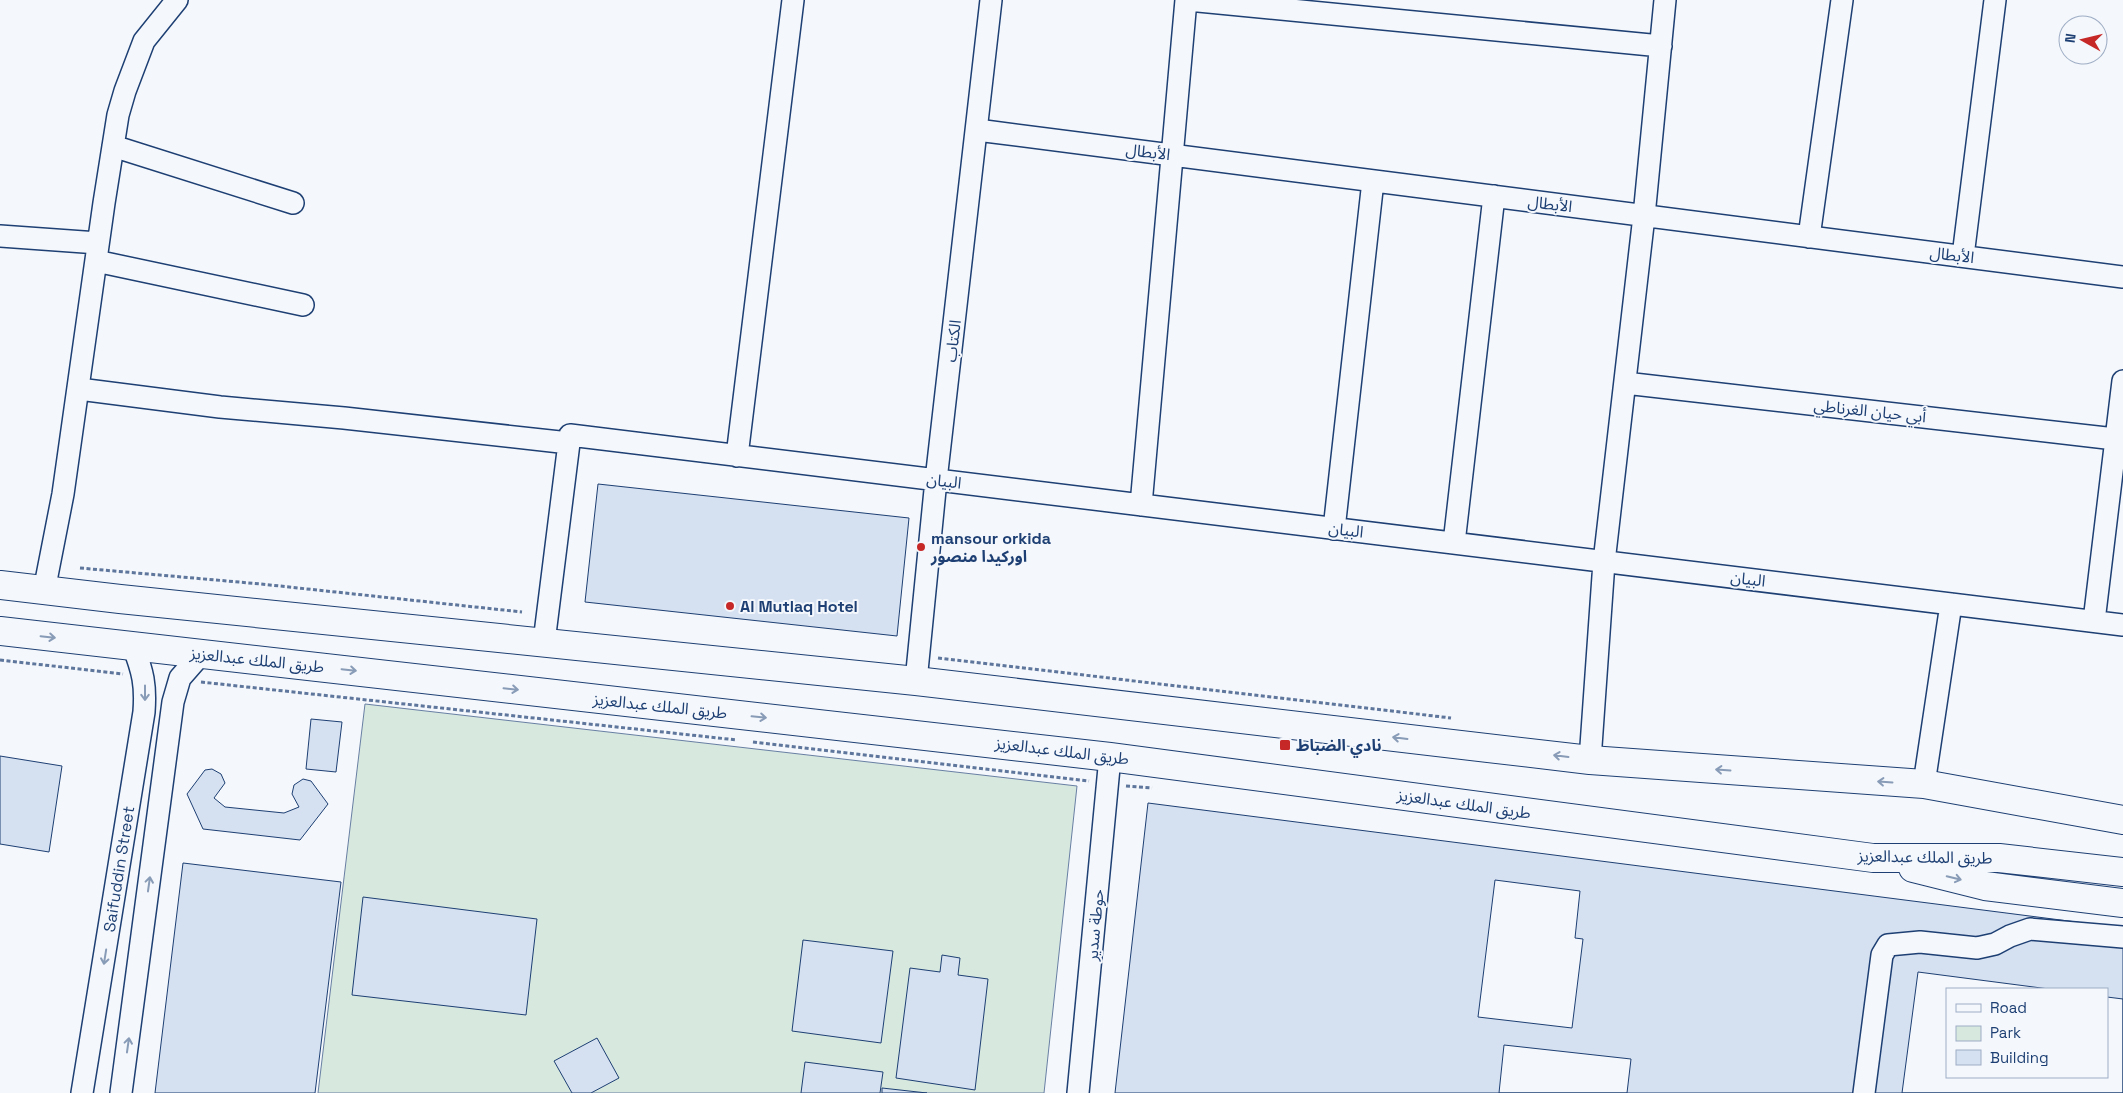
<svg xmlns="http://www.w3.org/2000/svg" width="2123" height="1093" font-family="'Space Grotesk','Noto Sans Arabic',sans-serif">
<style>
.green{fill:#d7e8df;stroke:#687fa3}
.building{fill:#d5e0f0;stroke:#1d3f73;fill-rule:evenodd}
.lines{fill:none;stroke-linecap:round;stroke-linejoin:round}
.minor-casing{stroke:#1d3f73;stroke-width:24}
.major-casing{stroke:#1d3f73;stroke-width:30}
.path{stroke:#5e769c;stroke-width:3;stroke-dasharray:4 2.5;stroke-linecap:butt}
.minor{stroke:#f4f7fb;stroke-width:21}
.major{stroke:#f4f7fb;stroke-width:28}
.oneway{stroke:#889bb7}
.poi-dot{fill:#c62828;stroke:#f4f7fb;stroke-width:2}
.labels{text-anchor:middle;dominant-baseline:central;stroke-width:4;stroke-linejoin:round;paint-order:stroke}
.street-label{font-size:16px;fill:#1d3f73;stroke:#f4f7fb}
.poi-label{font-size:16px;font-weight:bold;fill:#1d3f73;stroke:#f4f7fb;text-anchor:start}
</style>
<rect width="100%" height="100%" fill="#f4f7fb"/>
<path class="green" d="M 365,704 L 1077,786 L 1044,1093 L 318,1093 Z"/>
<path class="building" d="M 598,484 L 909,518 L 897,636 L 585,602 Z
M 311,719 L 342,722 L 336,772 L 306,769 Z
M 0,756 L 62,766 L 49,852 L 0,844 Z
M 212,769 L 221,774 L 225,783 L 214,798 L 225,807 L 284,813 L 299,807 L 292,794 L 294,785 L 303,779 L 311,781 L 328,804 L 300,840 L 203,829 L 187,794 L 205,770 Z
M 1148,803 L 2123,928 L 2123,1093 L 1115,1093 ZM 1947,989 L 2107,989 L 2107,1077 L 1947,1077 Z
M 183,863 L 341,882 L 315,1093 L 155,1093 Z
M 1495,880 L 1580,891 L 1575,938 L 1583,939 L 1572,1028 L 1478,1017 Z
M 363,897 L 537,919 L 526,1015 L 352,995 Z
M 803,940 L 893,951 L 881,1043 L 792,1031 Z
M 942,955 L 960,958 L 958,975 L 988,979 L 975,1090 L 896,1078 L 910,968 L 940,972 Z
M 1918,972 L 2049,989 L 1947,989 L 1947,1077 L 2107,1077 L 2107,997 L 2123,999 L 2123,1093 L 1902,1093 Z
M 597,1038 L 619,1078 L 591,1093 L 572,1093 L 554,1061 Z
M 1504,1045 L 1631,1059 L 1627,1093 L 1499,1093 Z
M 805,1062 L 883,1072 L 880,1093 L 801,1093 Z
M 882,1088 L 927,1093 L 882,1093 Z"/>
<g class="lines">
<defs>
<path id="minor" d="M 1188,0 L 1661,46
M 977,130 L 2123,277
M 113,146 L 293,203
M 0,236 L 98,243
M 1809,237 L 1842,0
M 1963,256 L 1995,0
M 96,261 L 303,305
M 1625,383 L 2115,439
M 79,389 L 220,407 L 344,418 L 569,443
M 737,456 L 793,0
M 1141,505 L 1186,0
M 1334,529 L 1373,181
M 1454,543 L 1494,196
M 44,591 L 63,494 L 104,203 L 118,115 L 125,91 L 144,41 L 177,0
M 2094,621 L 2123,381
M 544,642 L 570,435 L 2123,625
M 916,681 L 936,480 L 991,0
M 1590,760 L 1604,562 L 1644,216 L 1665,0
M 1924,784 L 1951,604
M 82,1093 L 144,712 C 146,685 143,672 133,646
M 121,1093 L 173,702 L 180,678 L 201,654
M 1078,1093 L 1110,757
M 1864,1093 L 1882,955 L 1888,945 L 1920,942 L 1977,948 L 1995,944 L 2010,936 L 2030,929 L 2123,937"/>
<path id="major" d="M 0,585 L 120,599 L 916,681 L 1590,760 L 1924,784 L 2123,820
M 0,631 L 1110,757 L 1873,858 L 1999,858 L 2123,872
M 1913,868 L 1985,886 L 2123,903"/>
</defs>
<use href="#minor" class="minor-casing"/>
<use href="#major" class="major-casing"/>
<path class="path" d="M 80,568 L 261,584 L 522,612
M 938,658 L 1451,718
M 0,660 L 123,674
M 201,682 L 737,740
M 753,742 L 1089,781
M 1126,786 L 1152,788"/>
<use href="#minor" class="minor"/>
<use href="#major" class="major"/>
</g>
<defs><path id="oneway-shaft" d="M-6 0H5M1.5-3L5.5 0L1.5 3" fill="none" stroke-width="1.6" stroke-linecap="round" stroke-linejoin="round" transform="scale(1.25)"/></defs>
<g class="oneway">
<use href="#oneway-shaft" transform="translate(48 637) rotate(6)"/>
<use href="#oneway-shaft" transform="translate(349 670) rotate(6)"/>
<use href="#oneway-shaft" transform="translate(511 689) rotate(6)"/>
<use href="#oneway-shaft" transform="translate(145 693) rotate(90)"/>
<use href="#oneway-shaft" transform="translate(759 717) rotate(6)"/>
<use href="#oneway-shaft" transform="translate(1400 738) rotate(-173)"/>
<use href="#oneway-shaft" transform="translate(1561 756) rotate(-173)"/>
<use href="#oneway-shaft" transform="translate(1723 770) rotate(-176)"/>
<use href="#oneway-shaft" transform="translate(1885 782) rotate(-176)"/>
<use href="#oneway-shaft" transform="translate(1954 878) rotate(14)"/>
<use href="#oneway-shaft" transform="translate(149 884) rotate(-82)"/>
<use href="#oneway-shaft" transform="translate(105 957) rotate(99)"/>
<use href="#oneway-shaft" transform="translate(128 1045) rotate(-82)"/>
</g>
<g class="poi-dot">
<circle cx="921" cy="547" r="5"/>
<circle cx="730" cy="606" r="5"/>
<rect x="1279" y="739" width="12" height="12" rx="2.5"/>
</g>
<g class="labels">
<g class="street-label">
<text transform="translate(1148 152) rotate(7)">الأبطال</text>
<text transform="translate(1550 204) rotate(7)">الأبطال</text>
<text transform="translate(1952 255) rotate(7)">الأبطال</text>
<text transform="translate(953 341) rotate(-83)">الكتاب</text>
<text transform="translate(1870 411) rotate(6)">أبي حيان الغرناطي</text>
<text transform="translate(944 481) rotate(7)">البيان</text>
<text transform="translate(1346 530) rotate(7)">البيان</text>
<text transform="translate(1748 579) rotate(7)">البيان</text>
<text transform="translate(257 660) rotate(6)">طريق الملك عبدالعزيز</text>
<text transform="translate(660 706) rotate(6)">طريق الملك عبدالعزيز</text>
<text transform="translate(1062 751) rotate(7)">طريق الملك عبدالعزيز</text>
<text transform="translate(1464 804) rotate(8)">طريق الملك عبدالعزيز</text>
<text transform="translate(1925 857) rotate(1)">طريق الملك عبدالعزيز</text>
<text transform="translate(119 869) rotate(-81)">Saifuddin Street</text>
<text transform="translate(1095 925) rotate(-85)">حوطة سدير</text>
</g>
<g class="poi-label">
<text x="931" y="538">mansour orkida<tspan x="931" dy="18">اوركيدا منصور</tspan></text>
<text x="740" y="606">Al Mutlaq Hotel</text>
<text x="1296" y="745">نادي الضباط</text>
</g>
</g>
<rect x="1946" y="988" width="162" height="90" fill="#f4f7fb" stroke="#9eadc5"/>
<rect x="1956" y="1004" width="25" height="8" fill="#f4f7fb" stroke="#9eadc5"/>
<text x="1990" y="1013" font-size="15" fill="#1d3f73">Road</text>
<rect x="1956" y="1026" width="25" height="15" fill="#d7e8df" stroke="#9eadc5"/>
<text x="1990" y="1038" font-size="15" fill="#1d3f73">Park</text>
<rect x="1956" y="1050" width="25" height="15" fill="#d5e0f0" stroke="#9eadc5"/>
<text x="1990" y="1063" font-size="15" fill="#1d3f73">Building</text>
<g transform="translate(2083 40) rotate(278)"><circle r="24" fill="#f4f7fb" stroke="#9eadc5"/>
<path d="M0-4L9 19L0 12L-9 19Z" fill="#c62828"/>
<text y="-8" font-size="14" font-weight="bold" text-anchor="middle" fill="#1d3f73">N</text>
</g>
</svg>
